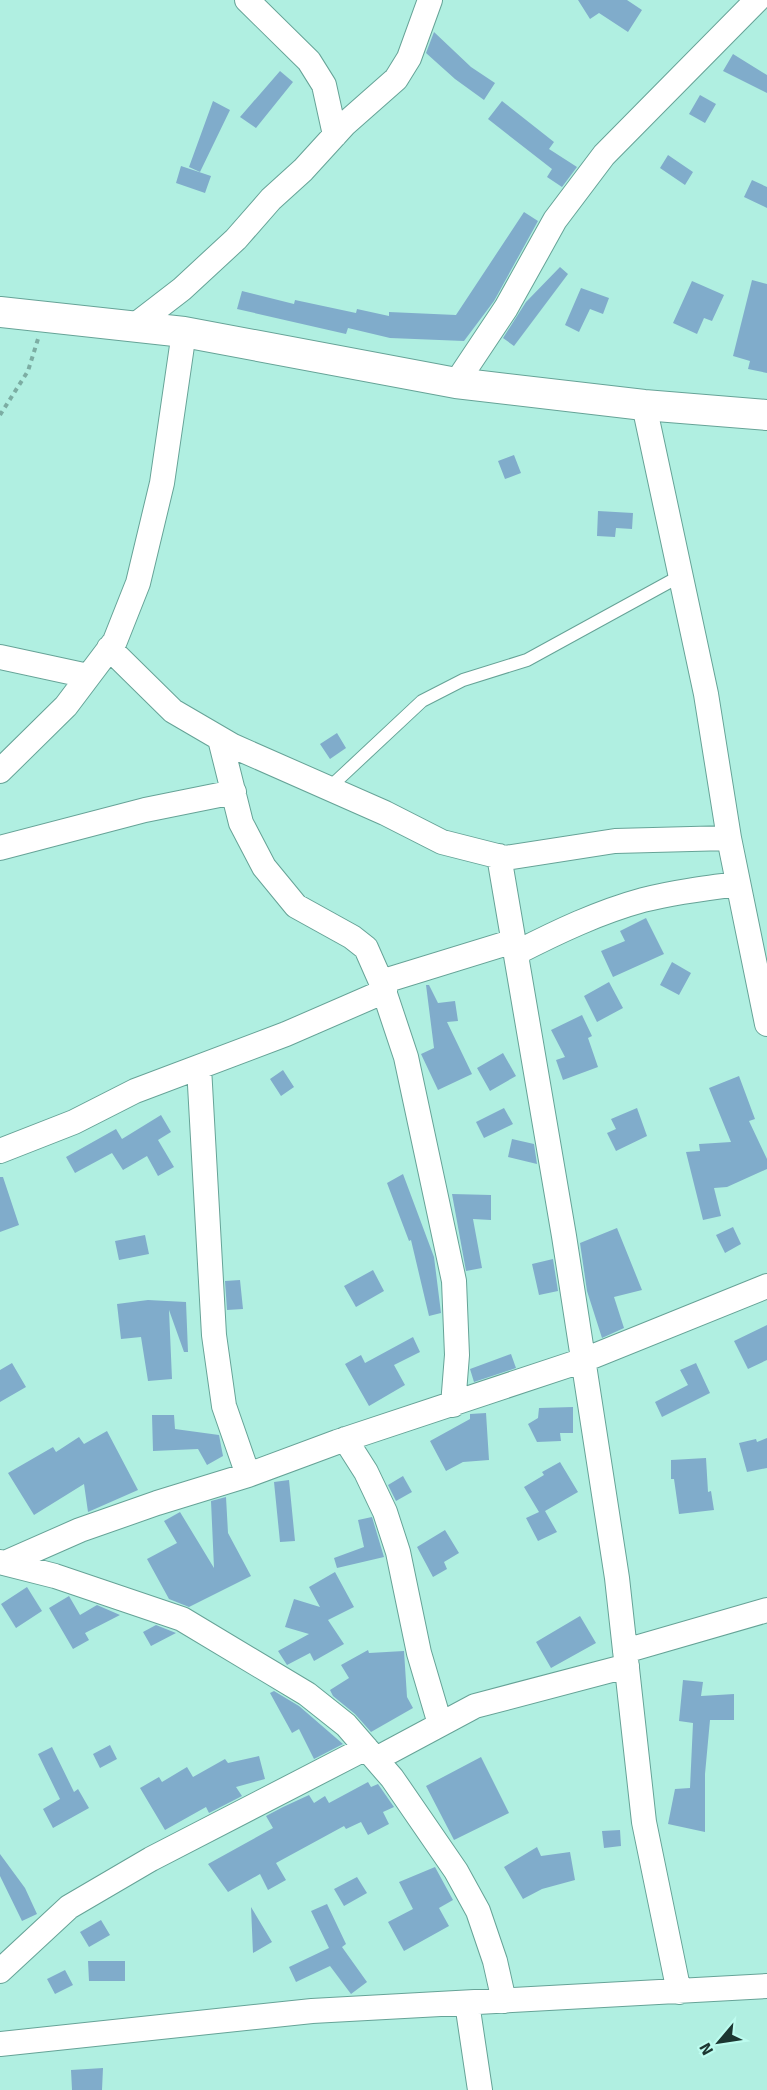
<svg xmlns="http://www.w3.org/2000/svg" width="767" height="2090" font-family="Signika,sans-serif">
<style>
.building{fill:#80accb}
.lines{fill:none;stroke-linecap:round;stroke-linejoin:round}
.service-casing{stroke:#66a397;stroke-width:14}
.minor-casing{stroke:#66a397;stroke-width:26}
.tertiary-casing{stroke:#66a397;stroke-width:32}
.path{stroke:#7cada3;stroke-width:4;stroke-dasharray:4.5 4.5;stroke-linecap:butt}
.service{stroke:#fff;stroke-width:12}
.minor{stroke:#fff;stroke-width:24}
.tertiary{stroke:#fff;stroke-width:30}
</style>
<rect width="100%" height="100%" fill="#b0efe1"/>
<path class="building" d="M 578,0 L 627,0 L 642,10 L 628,32 L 599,13 L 590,19 Z
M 434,32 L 471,67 L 495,83 L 484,100 L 455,79 L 426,53 Z
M 733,54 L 767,75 L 767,93 L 723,71 Z
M 280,71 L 293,82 L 256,128 L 240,117 Z
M 700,95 L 716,104 L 705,123 L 689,114 Z
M 213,101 L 230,110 L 200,172 L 189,167 Z
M 502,101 L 554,142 L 549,149 L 577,167 L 562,187 L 547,177 L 552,169 L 488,119 Z
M 668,155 L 693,172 L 685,185 L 660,168 Z
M 181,166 L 211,176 L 205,193 L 176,183 Z
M 752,180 L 767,187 L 767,208 L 744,197 Z
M 524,212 L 538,221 L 494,301 L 464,341 L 390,338 L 348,328 L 346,334 L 237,309 L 242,291 L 294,304 L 295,300 L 356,313 L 357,309 L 389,316 L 389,312 L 456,315 Z
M 560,267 L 568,274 L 514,346 L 503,338 L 526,302 Z
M 752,280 L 767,284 L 767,373 L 748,369 L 750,361 L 733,356 Z
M 692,281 L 724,295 L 712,321 L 704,318 L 697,334 L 673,323 Z
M 581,288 L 609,298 L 603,314 L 590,309 L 579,332 L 565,325 Z
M 514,455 L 521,473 L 505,479 L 498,461 Z
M 598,511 L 633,513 L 632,529 L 616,528 L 615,537 L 597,536 Z
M 337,733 L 346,748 L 330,759 L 320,744 Z
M 646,918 L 664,954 L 613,977 L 601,951 L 625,941 L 620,931 Z
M 672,962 L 691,973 L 679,995 L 660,985 Z
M 609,982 L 623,1008 L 597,1022 L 584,996 Z
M 426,985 L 429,985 L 438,1003 L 455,1001 L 458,1021 L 447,1022 L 472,1074 L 438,1090 L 421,1054 L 434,1048 Z
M 582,1015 L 592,1036 L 588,1038 L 598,1067 L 563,1080 L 556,1060 L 565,1057 L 551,1030 Z
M 503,1053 L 516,1076 L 490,1091 L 477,1068 Z
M 283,1070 L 294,1087 L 281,1096 L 270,1079 Z
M 739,1076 L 755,1119 L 749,1121 L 767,1159 L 767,1169 L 727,1187 L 714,1188 L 721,1216 L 703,1220 L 686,1152 L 700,1151 L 699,1144 L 731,1142 L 709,1088 Z
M 504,1108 L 513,1124 L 484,1138 L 476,1122 Z
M 637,1108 L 647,1136 L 616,1151 L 607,1133 L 616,1129 L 611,1119 Z
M 161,1115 L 171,1132 L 158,1140 L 174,1167 L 158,1176 L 147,1156 L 123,1170 L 112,1153 L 75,1173 L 66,1157 L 116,1129 L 122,1139 Z
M 512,1139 L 534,1144 L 537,1164 L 508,1157 Z
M 403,1174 L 434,1257 L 441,1313 L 429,1316 L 411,1240 L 409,1241 L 387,1183 Z
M 0,1177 L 3,1177 L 19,1225 L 0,1232 Z
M 452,1194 L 491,1195 L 491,1220 L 473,1219 L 482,1268 L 466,1271 Z
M 733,1227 L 741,1244 L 725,1253 L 716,1235 Z
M 617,1228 L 642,1290 L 614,1297 L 624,1328 L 602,1338 L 587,1291 L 580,1243 Z
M 145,1235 L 149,1254 L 119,1260 L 115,1241 Z
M 553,1259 L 558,1291 L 539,1295 L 532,1264 Z
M 373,1270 L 384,1291 L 356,1307 L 344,1286 Z
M 240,1280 L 243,1309 L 227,1310 L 225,1281 Z
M 148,1300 L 186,1302 L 188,1352 L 184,1352 L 169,1310 L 172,1379 L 148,1381 L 141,1337 L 121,1339 L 117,1304 Z
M 767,1325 L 767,1360 L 748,1369 L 734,1341 Z
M 413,1337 L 420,1352 L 394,1365 L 405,1385 L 369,1406 L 345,1364 L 361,1355 L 365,1363 Z
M 511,1354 L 516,1368 L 474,1382 L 470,1369 Z
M 12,1363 L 26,1387 L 0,1402 L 0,1370 Z
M 696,1363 L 710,1393 L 662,1417 L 655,1402 L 688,1385 L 680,1370 Z
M 573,1407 L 573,1433 L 560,1433 L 561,1441 L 537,1442 L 528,1424 L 538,1418 L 539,1408 Z
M 486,1413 L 489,1460 L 463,1462 L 446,1471 L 430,1441 L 470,1419 L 470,1414 Z
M 152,1415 L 174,1415 L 175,1429 L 219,1435 L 223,1456 L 207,1465 L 198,1449 L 153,1451 Z
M 107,1431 L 138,1490 L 88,1512 L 84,1484 L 34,1515 L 8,1473 L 53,1447 L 56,1452 L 79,1437 L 84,1444 Z
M 767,1438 L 767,1468 L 747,1472 L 739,1443 L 756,1439 L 757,1442 Z
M 706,1458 L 708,1492 L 711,1491 L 714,1510 L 679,1514 L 674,1479 L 671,1479 L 671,1460 Z
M 560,1462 L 578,1492 L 545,1511 L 557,1532 L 538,1541 L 526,1518 L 539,1512 L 524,1487 L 544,1475 L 542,1472 Z
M 403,1476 L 412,1492 L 396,1501 L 388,1485 Z
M 289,1480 L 295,1541 L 280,1542 L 274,1482 Z
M 226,1497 L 228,1533 L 251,1576 L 189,1607 L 169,1599 L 147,1559 L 177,1543 L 164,1521 L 180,1512 L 214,1568 L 211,1501 Z
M 372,1517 L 384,1557 L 337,1568 L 334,1558 L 364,1547 L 358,1520 Z
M 445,1530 L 459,1553 L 444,1562 L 447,1569 L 433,1577 L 417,1547 Z
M 335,1572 L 354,1607 L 328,1620 L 344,1644 L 314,1661 L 310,1653 L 287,1665 L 278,1651 L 309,1634 L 285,1627 L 294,1599 L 320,1607 L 309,1587 Z
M 27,1587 L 42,1611 L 16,1628 L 1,1604 Z
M 69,1596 L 80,1615 L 97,1605 L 120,1615 L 85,1633 L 89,1640 L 73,1649 L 49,1608 Z
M 580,1616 L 596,1643 L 551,1668 L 536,1642 Z
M 156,1625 L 176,1633 L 151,1646 L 143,1632 Z
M 368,1650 L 369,1653 L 404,1651 L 407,1697 L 413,1708 L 371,1732 L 355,1714 L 333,1696 L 330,1690 L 349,1678 L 341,1665 Z
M 683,1680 L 703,1682 L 701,1696 L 734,1694 L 734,1720 L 710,1720 L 705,1774 L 705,1832 L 668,1824 L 675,1789 L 690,1788 L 693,1723 L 679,1721 Z
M 274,1691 L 299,1706 L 343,1744 L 314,1759 L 299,1729 L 292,1733 L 270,1693 Z
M 110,1745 L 117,1759 L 100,1768 L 93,1754 Z
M 52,1747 L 74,1792 L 78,1789 L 89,1808 L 53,1828 L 43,1809 L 60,1799 L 38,1754 Z
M 259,1756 L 265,1779 L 236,1787 L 242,1796 L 209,1813 L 206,1807 L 165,1830 L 140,1788 L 159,1777 L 162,1782 L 187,1767 L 193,1777 L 225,1759 L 228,1763 Z
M 481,1757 L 509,1813 L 454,1840 L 426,1786 Z
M 368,1782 L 371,1787 L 378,1784 L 394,1807 L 383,1812 L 389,1824 L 368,1835 L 361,1822 L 346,1829 L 344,1826 L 276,1863 L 286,1880 L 268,1890 L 260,1874 L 228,1892 L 208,1864 L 273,1828 L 266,1816 L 283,1807 L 309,1795 L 314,1803 L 325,1796 L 329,1803 Z
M 620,1830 L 621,1846 L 604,1848 L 602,1831 Z
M 537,1847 L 541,1856 L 570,1852 L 575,1880 L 542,1889 L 523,1899 L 504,1867 Z
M 0,1854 L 25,1888 L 37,1914 L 22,1921 L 0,1876 Z
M 435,1867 L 453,1900 L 439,1908 L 449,1926 L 404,1951 L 388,1922 L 413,1909 L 399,1882 Z
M 357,1877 L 367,1893 L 344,1906 L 334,1889 Z
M 327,1904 L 346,1944 L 342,1947 L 367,1982 L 351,1994 L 330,1966 L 296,1982 L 289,1967 L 329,1948 L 311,1911 Z
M 251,1907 L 272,1942 L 253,1953 Z
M 101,1920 L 110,1935 L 89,1947 L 80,1932 Z
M 88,1961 L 125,1961 L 125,1981 L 89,1981 Z
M 65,1970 L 73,1985 L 55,1994 L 47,1979 Z
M 103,2068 L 102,2090 L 72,2090 L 71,2070 Z"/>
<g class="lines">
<defs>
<path id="service" d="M 329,788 L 422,701 L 463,680 L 527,660 L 682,575"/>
<path id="minor" d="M 247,0 L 309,61 L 324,85 L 335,135
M 134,326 L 182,289 L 236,239 L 271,199 L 303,170 L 345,124 L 396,79 L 409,58 L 430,0
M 456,383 L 506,308 L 555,220 L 604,155 L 757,0
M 644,405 L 706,694 L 729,838 L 767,1024
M 109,648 L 173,711 L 233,746 L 385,813 L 442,842 L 505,858 L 615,841 L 729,838
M 0,657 L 88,676
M 220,739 L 241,823 L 264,867 L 296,906 L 352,937 L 366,948 L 381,982 L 406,1057 L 454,1281 L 457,1355 L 453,1405
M 0,771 L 66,706 L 115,641 L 138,583 L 162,483 L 184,332
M 0,848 L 145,810 L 234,792
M 499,856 L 564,1236 L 617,1578 L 644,1822 L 679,1992
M 516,953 C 557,932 599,912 643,900 C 674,892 706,888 738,884
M 381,982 L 514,941
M 199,1067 L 214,1335 L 224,1406 L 248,1475
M 0,1151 L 74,1122 L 135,1091 L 286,1034 L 385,991
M 345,1439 L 366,1472 L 385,1512 L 398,1552 L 419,1653 L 440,1724
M 0,1562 L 55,1576 L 182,1619 L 307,1694 L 346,1725 L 392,1778 L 456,1871 L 478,1911 L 495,1961 L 504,2001
M 5,1563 L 80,1530 L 157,1503 L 248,1475 L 337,1442 L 584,1360 L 767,1286
M 625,1651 L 767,1610
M 376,1759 L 475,1706 L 627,1666
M 0,1971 L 69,1907 L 151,1859 L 366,1748
M 467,2003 L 480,2090
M 0,2044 L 312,2011 L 767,1986"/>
<path id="tertiary" d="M 0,312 L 184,332 L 456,383 L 644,405 L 767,415"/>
</defs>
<use href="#service" class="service-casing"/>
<use href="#minor" class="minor-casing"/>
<use href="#tertiary" class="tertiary-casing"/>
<path class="path" d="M 0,415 L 28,371 L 38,339"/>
<use href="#service" class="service"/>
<use href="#minor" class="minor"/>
<use href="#tertiary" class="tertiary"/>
</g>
<g transform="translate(719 2042) rotate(241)" stroke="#bdfcef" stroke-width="4.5" paint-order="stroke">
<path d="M0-4.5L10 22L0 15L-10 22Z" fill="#1c3631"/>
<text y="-9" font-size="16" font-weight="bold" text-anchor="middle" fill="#1c3631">N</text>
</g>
</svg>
